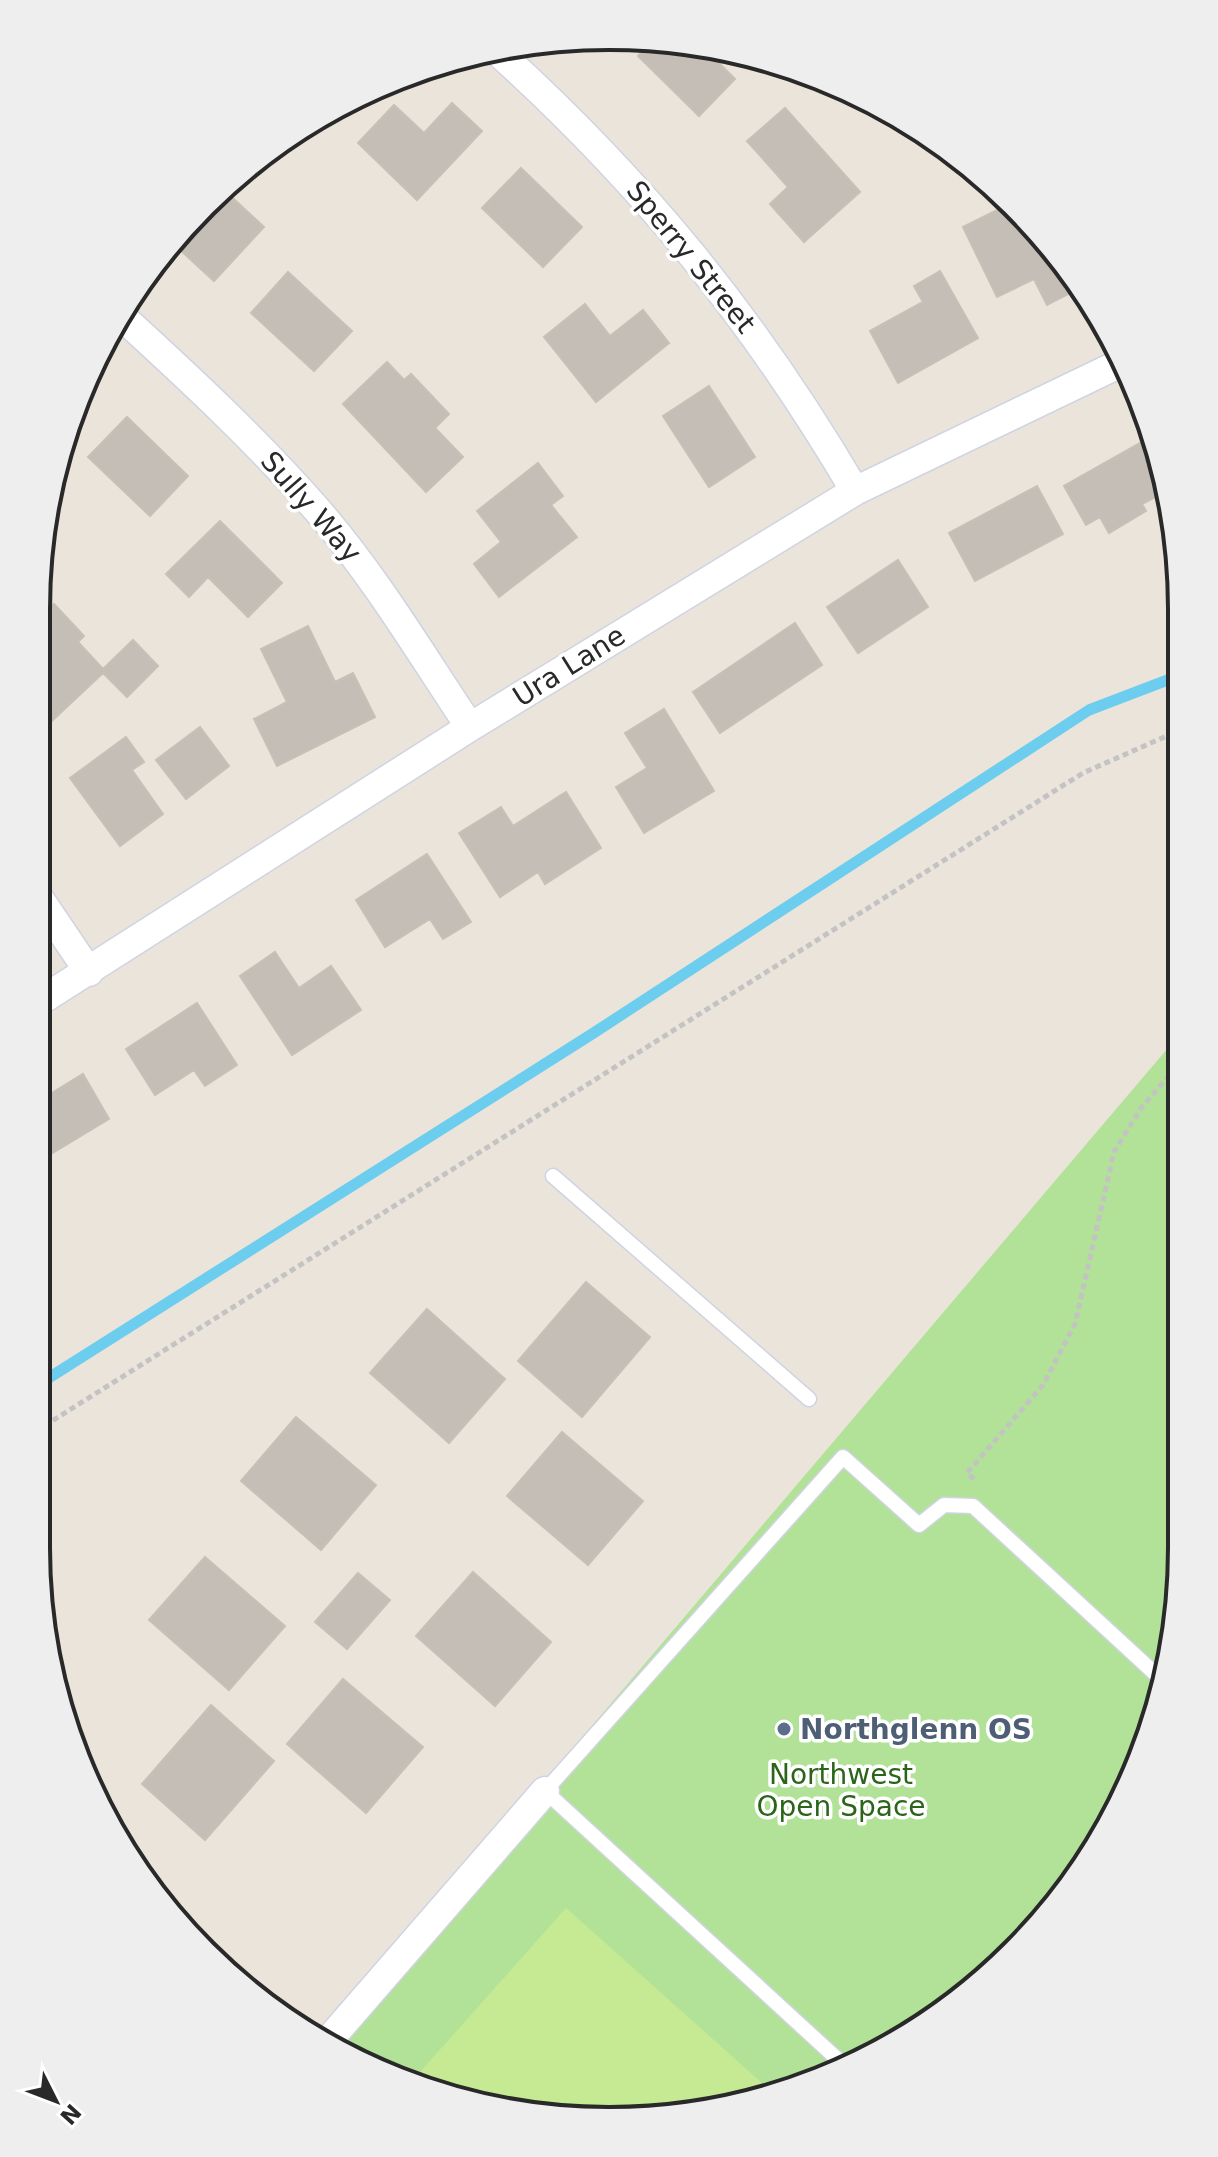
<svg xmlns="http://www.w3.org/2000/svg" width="1218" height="2157" font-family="'DejaVu Sans',sans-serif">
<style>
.green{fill:#b1e297}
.pitch{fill:#c6ea93}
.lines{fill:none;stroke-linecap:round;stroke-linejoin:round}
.stream{stroke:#6dcdee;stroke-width:11}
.building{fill:#c4beb6;stroke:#c7c0b5;stroke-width:2}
.service-casing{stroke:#d0d4e2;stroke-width:17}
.minor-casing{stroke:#d0d4e2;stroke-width:31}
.path{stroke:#c3c3c3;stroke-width:5;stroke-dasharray:6 4;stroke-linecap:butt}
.service{stroke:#fff;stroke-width:14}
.minor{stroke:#fff;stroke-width:28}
.service-dot{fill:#5c6f8a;stroke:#fff;stroke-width:3}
.labels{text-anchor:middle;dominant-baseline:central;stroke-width:7;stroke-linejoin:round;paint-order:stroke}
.street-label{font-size:28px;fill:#292929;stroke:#fff}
.service-label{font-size:28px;font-weight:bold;fill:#4e5e75;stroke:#fff;text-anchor:start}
.park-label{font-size:28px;fill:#2a651a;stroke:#fff}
.rim{fill:none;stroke:#292929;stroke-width:4}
</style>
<rect width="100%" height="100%" fill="#ebe4db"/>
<path class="green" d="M 1179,1035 L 1181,1585 L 1152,1732 L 1105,1835 L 986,1979 L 828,2078 L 646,2120 L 460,2101 L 325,2040 Z"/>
<path class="pitch" d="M 566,1908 L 771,2091 L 646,2120 L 460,2101 L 413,2080 Z"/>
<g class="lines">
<path class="stream" d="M 36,1386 L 592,1034 L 1089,710 L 1178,676"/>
</g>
<path class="building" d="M 653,40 L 701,45 L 735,79 L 699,116 L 638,56 Z
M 452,103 L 482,131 L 417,200 L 358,143 L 394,105 L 424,133 Z
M 785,108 L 860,192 L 804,242 L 770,204 L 788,187 L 747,141 Z
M 521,168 L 582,227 L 543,267 L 482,208 Z
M 223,189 L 264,227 L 214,281 L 178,248 L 189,235 L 182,228 Z
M 1003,207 L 1009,219 L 1021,213 L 1070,272 L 1076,290 L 1047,305 L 1034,279 L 997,297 L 963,227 Z
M 940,271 L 978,338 L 898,383 L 870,331 L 923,302 L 914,286 Z
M 288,272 L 352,331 L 314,371 L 251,313 Z
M 585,304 L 610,336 L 643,310 L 669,343 L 596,402 L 544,337 Z
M 387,362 L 404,380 L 411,374 L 449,414 L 435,428 L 463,457 L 426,492 L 343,404 Z
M 709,386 L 755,457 L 709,487 L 663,416 Z
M 127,417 L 188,476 L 150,516 L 88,457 Z
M 1154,435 L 1167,491 L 1142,504 L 1146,511 L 1109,533 L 1100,517 L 1086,525 L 1064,486 Z
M 538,463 L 563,496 L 551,505 L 577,537 L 499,597 L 474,564 L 501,542 L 477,511 Z
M 1037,486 L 1063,534 L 975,581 L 949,533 Z
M 220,521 L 282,583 L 248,617 L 208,577 L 189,597 L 166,574 Z
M 898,560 L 928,607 L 858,653 L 827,607 Z
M 54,604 L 84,636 L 78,642 L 103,669 L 133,640 L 158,666 L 127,697 L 103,673 L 37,735 L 37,620 Z
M 795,623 L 822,665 L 720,733 L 693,692 Z
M 308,626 L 335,682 L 353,673 L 375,717 L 277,766 L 254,719 L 287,702 L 261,649 Z
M 664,709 L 714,791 L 644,833 L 616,787 L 647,768 L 625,733 Z
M 200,727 L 229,766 L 186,799 L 156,760 Z
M 126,737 L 144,762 L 132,770 L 163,814 L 120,846 L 70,778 Z
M 566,792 L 601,848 L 545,884 L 538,872 L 500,897 L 459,833 L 501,807 L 513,826 Z
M 427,854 L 471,922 L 443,939 L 430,919 L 385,947 L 356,900 Z
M 275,952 L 299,988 L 331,966 L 361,1010 L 292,1055 L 240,976 Z
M 197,1003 L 237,1065 L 205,1086 L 194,1070 L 155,1095 L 126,1049 Z
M 83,1074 L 109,1119 L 36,1163 L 37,1102 Z
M 586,1282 L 650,1337 L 582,1417 L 518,1361 Z
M 427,1309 L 505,1379 L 449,1443 L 370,1373 Z
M 296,1417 L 376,1485 L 321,1550 L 241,1481 Z
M 562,1432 L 643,1501 L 588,1565 L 507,1496 Z
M 205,1557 L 285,1626 L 229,1690 L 149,1620 Z
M 473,1572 L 551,1642 L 495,1706 L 416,1636 Z
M 358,1573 L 390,1600 L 347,1649 L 315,1622 Z
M 343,1679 L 423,1747 L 366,1813 L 287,1744 Z
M 211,1705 L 274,1761 L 205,1840 L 142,1784 Z"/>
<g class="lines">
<defs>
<path id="service" d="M 553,1176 L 809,1399
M 846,2067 L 545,1791 L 843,1457 L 919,1525 L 944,1505 L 973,1506 L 1162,1680"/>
<path id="minor" d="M 496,50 C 643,183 754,319 855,491
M 119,314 C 188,377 257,441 319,512 C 376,578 421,654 470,727
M 37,895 L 89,972
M 37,1003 L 470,727 L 855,491 L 1121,363
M 328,2041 L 545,1791"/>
</defs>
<use href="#service" class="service-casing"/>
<use href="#minor" class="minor-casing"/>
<path class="path" d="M 36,1431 L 1083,773 L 1178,731
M 974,1479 L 967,1473 L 1043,1385 L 1075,1324 L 1114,1152 L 1141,1108 L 1179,1064"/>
<use href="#service" class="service"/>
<use href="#minor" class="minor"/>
</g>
<circle class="service-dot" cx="784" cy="1729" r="8"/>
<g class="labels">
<g class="street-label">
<text transform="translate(691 257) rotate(51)">Sperry Street</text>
<text transform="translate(311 507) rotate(49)">Sully Way</text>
<text transform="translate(569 666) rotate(-32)">Ura Lane</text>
</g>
<g class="service-label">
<text x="800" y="1729">Northglenn OS</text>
</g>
<g class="park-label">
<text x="841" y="1774">Northwest<tspan x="841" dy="32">Open Space</tspan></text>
</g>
</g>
<path d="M0 0H1218V2157H0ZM609 50H609A559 559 0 0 1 1168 609V1548A559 559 0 0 1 609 2107H609A559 559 0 0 1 50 1548V609A559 559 0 0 1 609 50Z" fill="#eee" fill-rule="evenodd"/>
<path class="rim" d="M609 50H609A559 559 0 0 1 1168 609V1548A559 559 0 0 1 609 2107H609A559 559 0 0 1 50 1548V609A559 559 0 0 1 609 50Z"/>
<g transform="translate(56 2101) rotate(132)" stroke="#ffffff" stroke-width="6" paint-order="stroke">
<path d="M0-6L14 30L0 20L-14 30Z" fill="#292929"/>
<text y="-12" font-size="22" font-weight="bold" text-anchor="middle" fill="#292929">N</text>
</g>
</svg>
